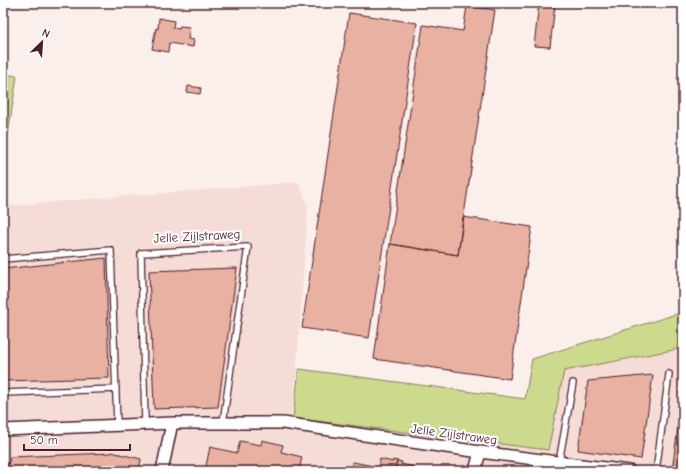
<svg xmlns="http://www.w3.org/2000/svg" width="686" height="474" font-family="'Comic Neue',sans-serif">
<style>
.built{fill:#f6dcd6}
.green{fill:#ccda8e;stroke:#8b7c5c}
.building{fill:#e9b1a1;stroke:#4a1f2b}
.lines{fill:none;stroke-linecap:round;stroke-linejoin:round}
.lane-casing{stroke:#4a1f2b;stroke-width:8}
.street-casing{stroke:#4a1f2b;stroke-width:14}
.lane{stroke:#fff;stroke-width:5.5}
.street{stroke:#fff;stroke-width:11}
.labels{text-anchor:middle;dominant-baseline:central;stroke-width:4;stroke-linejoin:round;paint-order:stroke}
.street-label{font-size:13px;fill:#4a1f2b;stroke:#fff}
</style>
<rect width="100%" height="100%" fill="#fbefec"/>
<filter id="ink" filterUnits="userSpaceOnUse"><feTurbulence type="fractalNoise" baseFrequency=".025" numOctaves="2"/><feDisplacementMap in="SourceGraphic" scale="8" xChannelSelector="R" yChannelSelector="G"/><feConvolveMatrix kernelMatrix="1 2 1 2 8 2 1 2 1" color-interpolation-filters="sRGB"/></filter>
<g filter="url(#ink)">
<path class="built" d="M 298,182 L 308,207 L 293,418 L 548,450 L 564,371 L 683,348 L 683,471 L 3,471 L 3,206 Z"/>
<path class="green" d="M 3,74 L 17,76 L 3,167 Z
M 683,312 L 683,348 L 564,371 L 548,450 L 293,418 L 299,369 L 525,399 L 532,359 Z"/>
<path class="building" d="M 539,3 L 555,5 L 550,47 L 534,46 Z
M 467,6 L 495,10 L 458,255 L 390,244 L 423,25 L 463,31 Z
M 349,13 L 417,23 L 369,338 L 302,328 Z
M 159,18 L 174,21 L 173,28 L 179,29 L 180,26 L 190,27 L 188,39 L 194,40 L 193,47 L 169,43 L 168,52 L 152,49 L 156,28 L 158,29 Z
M 188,86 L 201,88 L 200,94 L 187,92 Z
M 463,217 L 532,227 L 510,379 L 374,359 L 390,244 L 458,255 Z
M 106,258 L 109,378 L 3,381 L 3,269 Z
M 237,268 L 218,407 L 154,409 L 149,271 Z
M 653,375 L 641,459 L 578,450 L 588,381 Z
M 683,390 L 683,465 L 673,464 Z
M 262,440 L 283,445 L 281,452 L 302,457 L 299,471 L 205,471 L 210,447 L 237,453 L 240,441 L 261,445 Z
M 111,452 L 141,459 L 139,471 L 7,471 L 10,457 L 111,453 Z
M 380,459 L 393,462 L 393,460 L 397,461 L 395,471 L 351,471 L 353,462 L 378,467 Z
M 397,461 L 402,462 L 401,464 L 414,467 L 413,471 L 395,471 Z"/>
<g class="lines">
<defs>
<path id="lane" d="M 3,259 L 111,250 L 117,425
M 3,393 L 116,389
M 145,424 L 141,253 L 248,247 L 223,423
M 559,462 L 573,383
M 536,471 L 538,459
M 656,471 L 669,374"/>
<path id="street" d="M 3,430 L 172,423 L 283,423 L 480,452 L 629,471
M 162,471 L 172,423
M 475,471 L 480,452"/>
</defs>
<use href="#lane" class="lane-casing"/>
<use href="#street" class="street-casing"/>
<use href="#lane" class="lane"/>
<use href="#street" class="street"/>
</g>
</g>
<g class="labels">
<g class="street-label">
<text transform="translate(197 236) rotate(-3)">Jelle Zijlstraweg</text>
<text transform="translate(454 434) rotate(8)">Jelle Zijlstraweg</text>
</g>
</g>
<rect width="686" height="474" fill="none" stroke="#fff" stroke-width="16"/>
<rect x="8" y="8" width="670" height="458" fill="none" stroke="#4a1f2b" stroke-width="1.5" filter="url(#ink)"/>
<g transform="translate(42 42) rotate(25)" stroke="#ffffff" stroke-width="3" paint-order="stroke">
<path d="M0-3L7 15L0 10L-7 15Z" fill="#4a1f2b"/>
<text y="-6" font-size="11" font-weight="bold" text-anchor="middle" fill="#4a1f2b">N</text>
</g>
<path d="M24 444v6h106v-6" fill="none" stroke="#4a1f2b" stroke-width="2"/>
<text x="30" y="444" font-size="12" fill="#4a1f2b" stroke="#ffffff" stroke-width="3" paint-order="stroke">50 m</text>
</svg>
